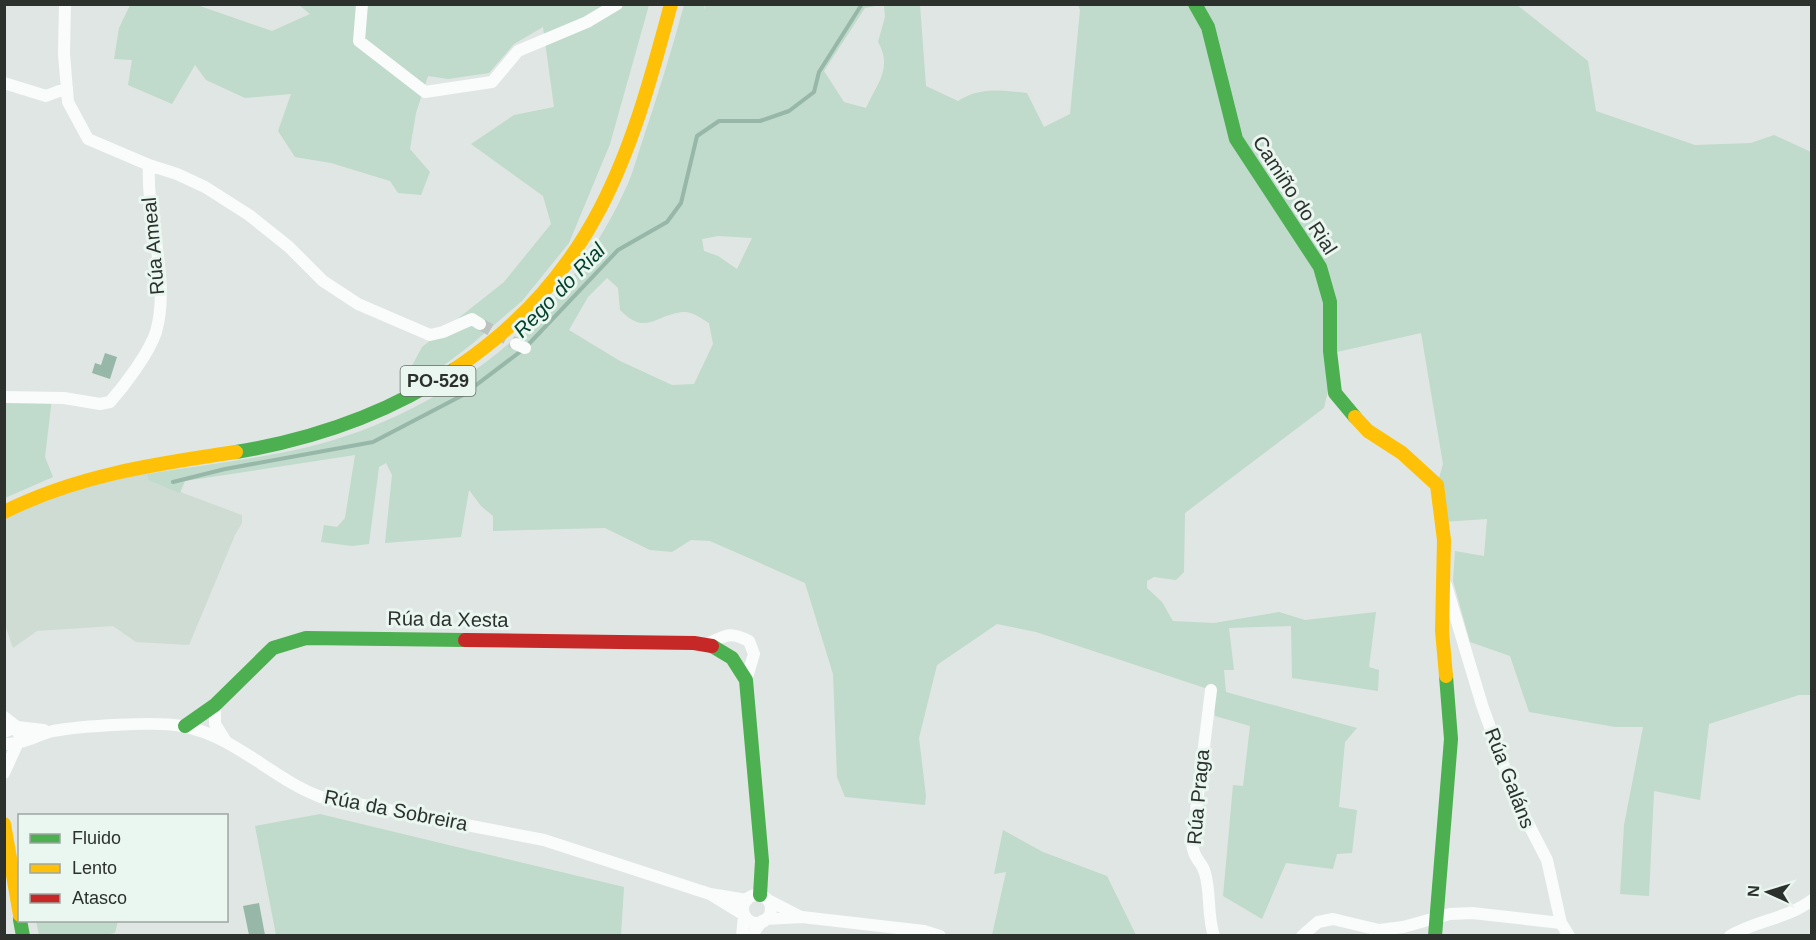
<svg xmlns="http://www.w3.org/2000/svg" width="1816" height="940" font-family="Arial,sans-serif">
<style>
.built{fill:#cedcd4}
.green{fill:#c0dacc;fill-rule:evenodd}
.water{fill:#97b7a8}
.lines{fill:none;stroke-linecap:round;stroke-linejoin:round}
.stream{stroke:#97b7a8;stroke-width:4}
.street-tunnel{stroke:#bcc2bf;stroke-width:12;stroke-dasharray:12 6;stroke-linecap:butt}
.street{stroke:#fafbfb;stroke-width:12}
.fast{stroke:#4caf50;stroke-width:14}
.slow{stroke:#ffc107;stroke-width:14}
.jam{stroke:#c62828;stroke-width:14}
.labels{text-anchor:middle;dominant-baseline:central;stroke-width:6;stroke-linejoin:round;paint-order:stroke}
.shield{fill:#eaf6f0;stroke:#656c68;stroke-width:1.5}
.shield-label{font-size:18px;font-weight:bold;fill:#2c312e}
.street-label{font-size:20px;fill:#2c312e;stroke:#eaf6f0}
.water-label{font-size:21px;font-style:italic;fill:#03402b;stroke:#eaf6f0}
</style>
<rect width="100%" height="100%" fill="#e0e6e3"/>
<path class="built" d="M 145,464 L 148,480 L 242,515 L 242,523 L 235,535 L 189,645 L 136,642 L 113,626 L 37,631 L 13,648 L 5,625 L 4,512 Z"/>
<path class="green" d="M 130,5 L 197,5 L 272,31 L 310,14 L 299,5 L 649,5 L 610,144 L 569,243 L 522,301 L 472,344 L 443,366 L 401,386 L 422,347 L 504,282 L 551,224 L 543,196 L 471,144 L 514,115 L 554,107 L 543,27 L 514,44 L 489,73 L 448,79 L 428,76 L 416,113 L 410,149 L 430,172 L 421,195 L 398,193 L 390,181 L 331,163 L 295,157 L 278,131 L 291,94 L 245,98 L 206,80 L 195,65 L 172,104 L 128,85 L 132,60 L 114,59 L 119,28 Z
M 684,5 L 704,5 L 705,10 L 705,5 L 880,5 L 865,8 L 824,71 L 844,102 L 866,108 C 877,84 893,68 878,42 L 885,17 L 884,5 L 920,5 L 926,86 L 958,101 C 979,87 1002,90 1027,93 L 1044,127 L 1070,114 L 1080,10 L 1078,5 L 1517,5 L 1588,61 L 1596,111 L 1695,145 L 1751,143 L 1774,135 L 1811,152 L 1811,695 L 1799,695 L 1709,724 L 1700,800 L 1654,791 L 1649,896 L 1620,894 L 1624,825 L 1643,727 L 1615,727 L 1529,712 L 1510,656 L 1470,642 L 1453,581 L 1455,551 L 1484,556 L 1487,519 L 1442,522 L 1437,485 L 1443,464 L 1421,333 L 1337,352 L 1324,408 L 1185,513 L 1184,572 L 1176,580 L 1154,577 L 1147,581 L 1147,588 L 1162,602 L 1173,621 L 1214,623 L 1279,612 L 1305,620 L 1376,612 L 1369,667 L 1379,670 L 1378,691 L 1292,678 L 1291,626 L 1229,628 L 1234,670 L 1224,670 L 1226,692 L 1357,728 L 1345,742 L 1339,807 L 1357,810 L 1352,853 L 1337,854 L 1333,869 L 1286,863 L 1262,919 L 1223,896 L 1233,785 L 1243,786 L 1250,726 L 1215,716 L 1211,690 L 1036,632 L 997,624 L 937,665 L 919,738 L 926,796 L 925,805 L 845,797 L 837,777 L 833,674 L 805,583 L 710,541 L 691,540 L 672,552 L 650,550 L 605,528 L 493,531 L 493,516 L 481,506 L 469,490 L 461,537 L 385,543 L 392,475 L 386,463 L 379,467 L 369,544 L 352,546 L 321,542 L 324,525 L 337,527 L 345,518 L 355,455 L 185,481 L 180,493 L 148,480 L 147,474 C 199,465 253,460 304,448 C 442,416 566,320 625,190 C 633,174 637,156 643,139 C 658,94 672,50 684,5 ZM 718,236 L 752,238 L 737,269 L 718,256 L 704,251 L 702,239 ZM 607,278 L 618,288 L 620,310 C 646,336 653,316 682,312 C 692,311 701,318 709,323 L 713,344 L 694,384 L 672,385 L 620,361 L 569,330 L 588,297 Z
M 52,398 L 45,457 L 53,477 L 5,498 L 4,400 Z
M 320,814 L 624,887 L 621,935 L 276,935 L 255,826 Z
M 1003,830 L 1043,852 L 1107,876 L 1136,935 L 992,935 L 1006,872 L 994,874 Z
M 36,921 L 36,920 L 118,921 L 115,933 L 100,936 L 39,935 Z"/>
<path class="water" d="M 105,353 L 117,357 L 110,379 L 92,373 L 95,363 L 101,365 Z
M 259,903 L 265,935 L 249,935 L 243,906 Z"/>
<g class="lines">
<path class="stream" d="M 173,482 L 225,469 L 373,442 L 463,395 L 525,348 L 618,250 L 667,222 L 681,203 L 697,136 L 719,121 L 760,121 L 789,111 L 814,92 L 819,72 L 862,4"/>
<path class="street-tunnel" d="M 480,324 L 516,344"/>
<path class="street" d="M 362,4 L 359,41 L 425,92 L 492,82 L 518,51 L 587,22 L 617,4
M 4,83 L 46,96 L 67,88
M 149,165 L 177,174 L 205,187 L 249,215 L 289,247 L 323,281 L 358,304 L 430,335 L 443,332 L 472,319 L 480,324
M 516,344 L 525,348
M 4,397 L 64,398 L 100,404 L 110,402 C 125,385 149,353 156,332 C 171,278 146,220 149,165 L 88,139 L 68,102 L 64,54 L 65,4
M 1446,585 L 1482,705 L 1516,800 L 1547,860 L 1561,923
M 707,644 C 726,635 730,631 749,641 L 754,654 L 746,680
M 1211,690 L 1192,844 C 1194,861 1202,861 1205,873 C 1211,893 1207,916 1214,936
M 215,705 L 215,724 L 225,740
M 4,717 L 17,727 L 20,738 L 4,773
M 4,732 L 17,727 L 44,730
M 4,744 C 21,745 37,735 53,731 C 81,726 156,721 182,726 C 236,736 272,779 321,797 L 544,840 L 710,894 L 747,900
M743 909a14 14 0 1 1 28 0a14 14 0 1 1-28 0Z
M 713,896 L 744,915 L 742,936
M 768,900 L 801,917
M 766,919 L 802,917 L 924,931 L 940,936
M 751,936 L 762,921
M 1302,936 L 1318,922 L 1333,919 L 1379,930 L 1403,927 L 1450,914 L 1472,913 L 1561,923 L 1569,936
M 1730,936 C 1757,920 1787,919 1812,900"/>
<path class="fast" d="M 1195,4 L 1208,27 L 1236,139 L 1320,267 L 1330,302 L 1330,351 L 1335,393 L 1355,417
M 236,452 C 315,439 389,413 455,369
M 712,646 L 732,658 L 746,680 L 762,861 L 760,895
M 185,726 L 215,705 L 273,648 L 306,638 L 465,640
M 20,920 L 23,936
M 1435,936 L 1451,739 L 1446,676"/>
<path class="slow" d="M 455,369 C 595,274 630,158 671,4
M 1355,417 L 1368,431 L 1402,453 L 1437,485 L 1444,540 L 1442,631 L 1446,676
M 4,512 C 78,475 155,464 236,452
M 4,824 L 20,915"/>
<path class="jam" d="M 465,640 L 694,643 L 712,646"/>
</g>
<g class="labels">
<rect class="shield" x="400.5" y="366" width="75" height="30" rx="4.5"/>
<g class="shield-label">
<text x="438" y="381">PO-529</text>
</g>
<g class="street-label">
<text transform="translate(1295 195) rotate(57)">Camiño do Rial</text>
<text transform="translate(153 246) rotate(-95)">Rúa Ameal</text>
<text transform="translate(448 619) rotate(1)">Rúa da Xesta</text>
<text transform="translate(1510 778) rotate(69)">Rúa Galáns</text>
<text transform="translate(1198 797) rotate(-85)">Rúa Praga</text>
<text transform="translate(396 810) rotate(11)">Rúa da Sobreira</text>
</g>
<g class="water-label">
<text transform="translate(559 290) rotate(-46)">Rego do Rial</text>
</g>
</g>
<rect width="1816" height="940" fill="none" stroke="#2c312e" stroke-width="12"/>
<rect x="18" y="814" width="210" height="108" fill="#eaf6f0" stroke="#9ea7a2" stroke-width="1.5"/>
<rect x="30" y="834" width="30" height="9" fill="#4caf50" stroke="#9ea7a2" stroke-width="1.5"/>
<text x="72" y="844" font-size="18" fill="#2c312e">Fluido</text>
<rect x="30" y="864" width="30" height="9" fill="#ffc107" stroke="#9ea7a2" stroke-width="1.5"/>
<text x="72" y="874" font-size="18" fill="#2c312e">Lento</text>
<rect x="30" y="894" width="30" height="9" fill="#c62828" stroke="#9ea7a2" stroke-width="1.5"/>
<text x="72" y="904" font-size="18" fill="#2c312e">Atasco</text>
<g transform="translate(1768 892) rotate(274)" stroke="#eaf6f0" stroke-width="4.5" paint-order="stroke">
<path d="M0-4.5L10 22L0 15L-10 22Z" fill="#2c312e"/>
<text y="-9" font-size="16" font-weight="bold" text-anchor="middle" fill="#2c312e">N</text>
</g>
</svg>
